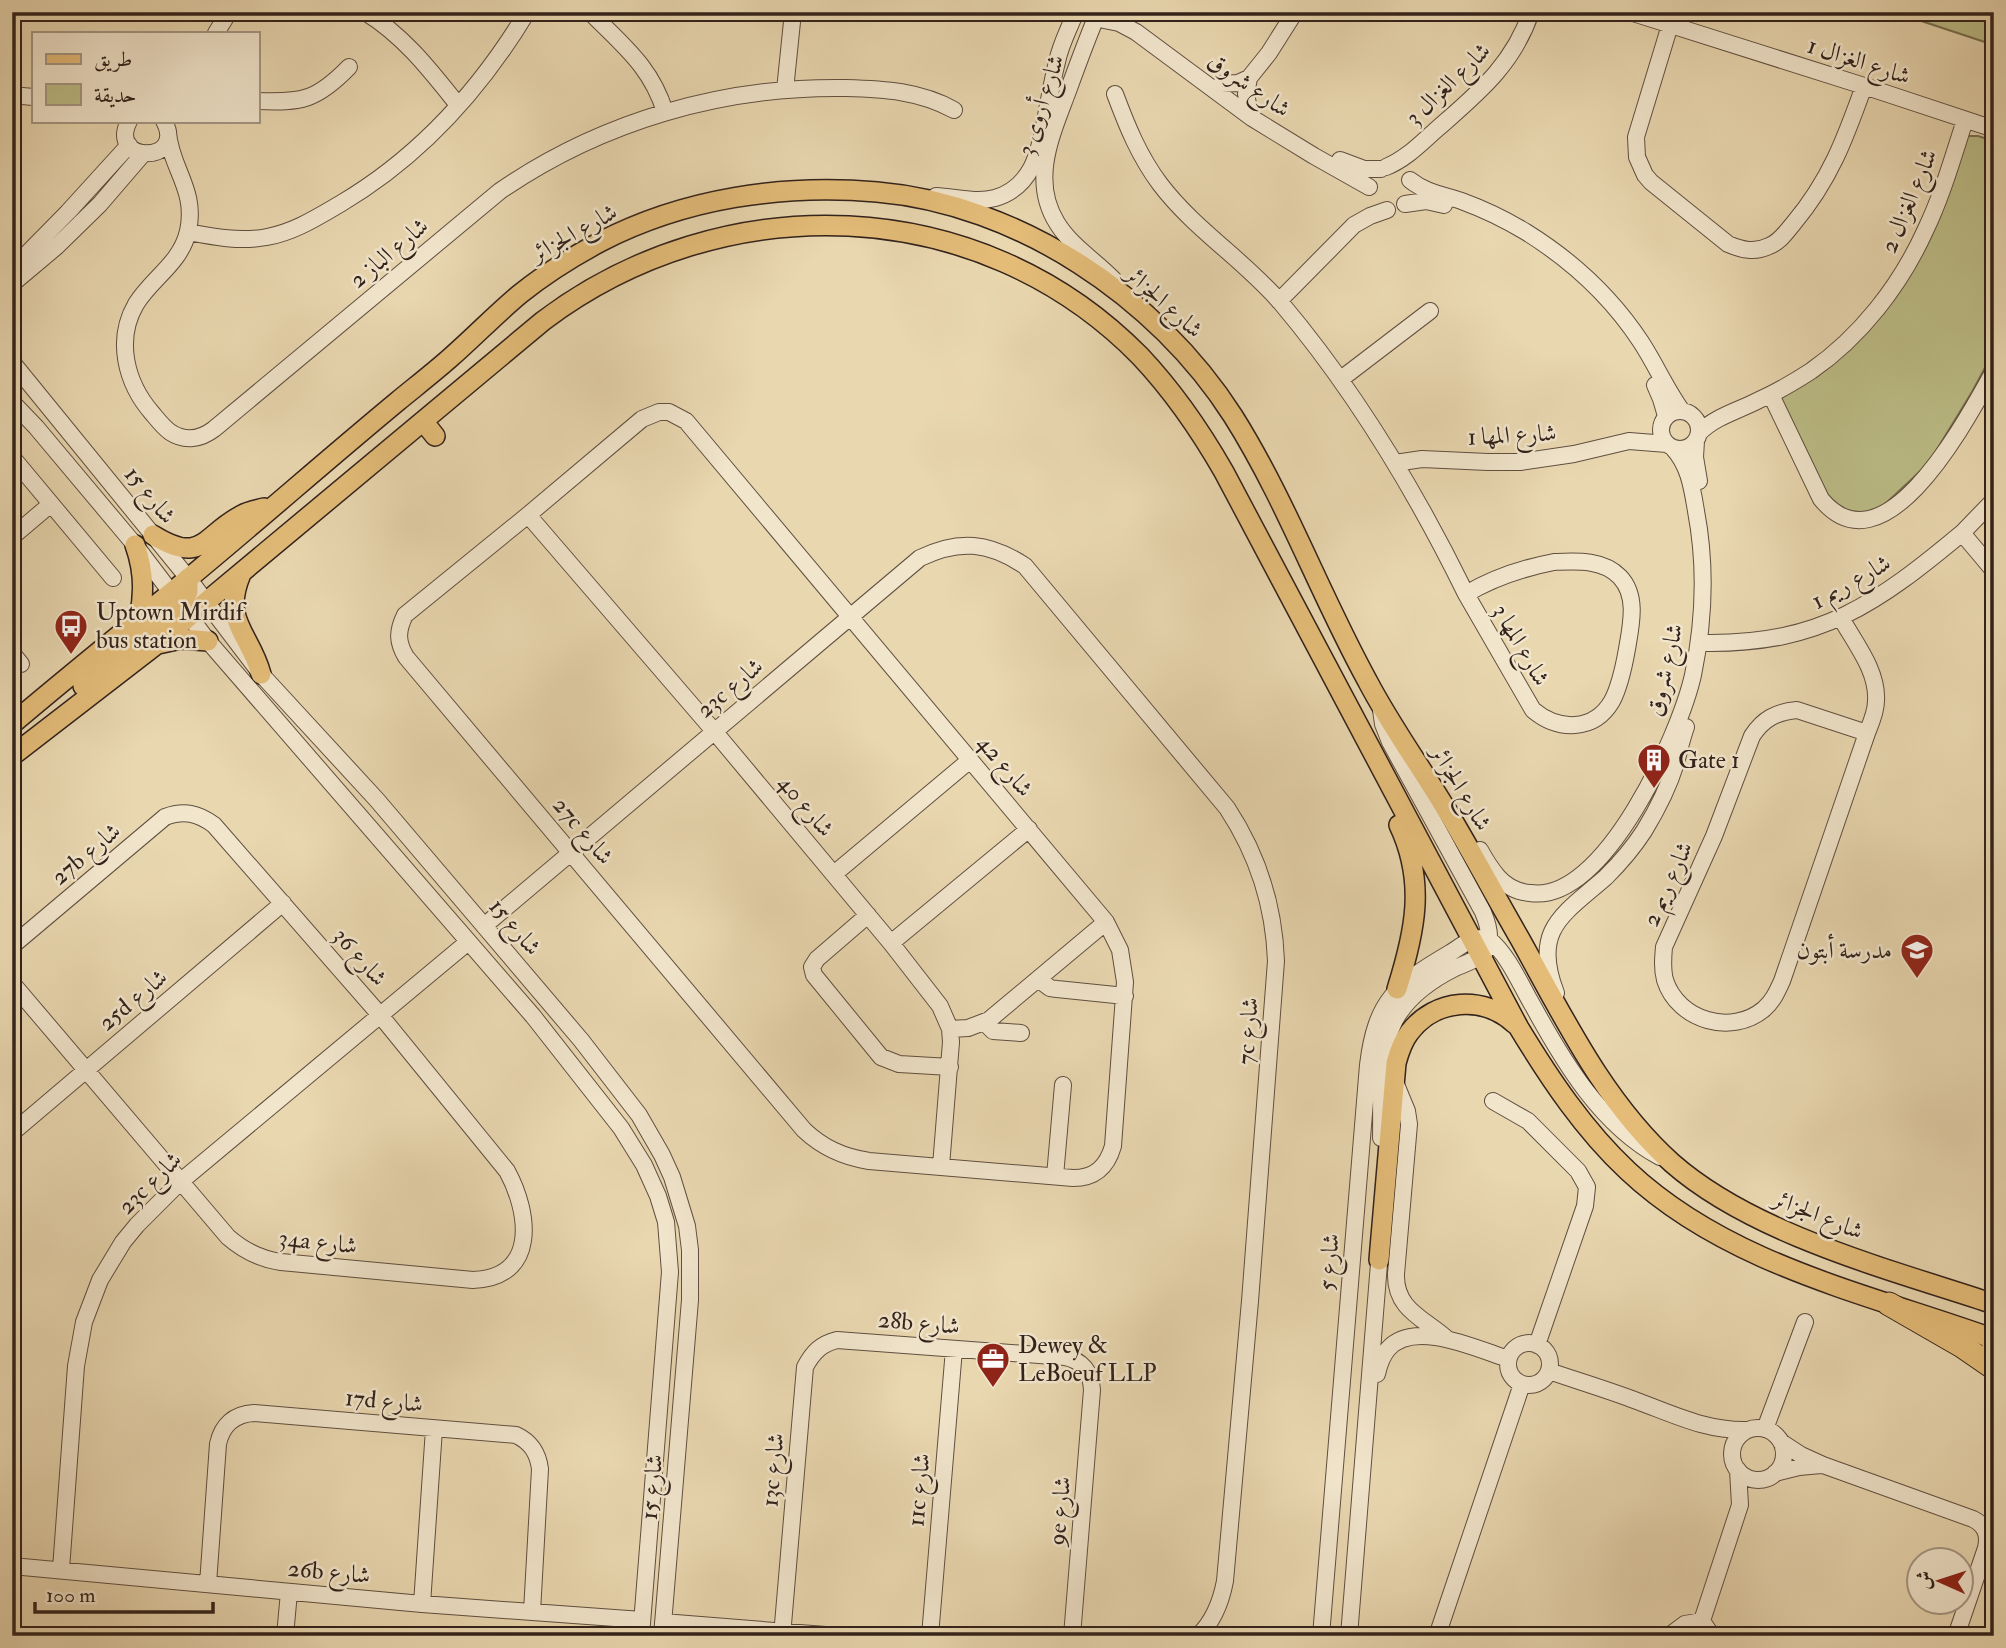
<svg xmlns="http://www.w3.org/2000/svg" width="2006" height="1648" font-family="'IM FELL Double Pica',Amiri,serif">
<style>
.green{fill:#bcbd87;stroke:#777051;stroke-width:2}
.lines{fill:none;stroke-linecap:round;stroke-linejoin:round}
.minor-casing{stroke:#604f40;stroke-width:18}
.major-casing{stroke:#32221b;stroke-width:22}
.highway-casing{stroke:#32221b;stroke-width:25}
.minor{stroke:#f1e5cc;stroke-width:16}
.major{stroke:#e4bc78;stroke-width:19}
.highway{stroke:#e4bc78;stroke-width:23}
.labels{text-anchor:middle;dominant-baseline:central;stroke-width:5;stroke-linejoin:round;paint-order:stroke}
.street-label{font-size:24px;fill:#32221b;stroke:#f1e5cc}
.poi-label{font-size:24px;fill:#32221b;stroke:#f1e5cc;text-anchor:start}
</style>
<rect width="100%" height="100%" fill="#e9d7b0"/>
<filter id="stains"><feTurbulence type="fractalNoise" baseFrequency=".00286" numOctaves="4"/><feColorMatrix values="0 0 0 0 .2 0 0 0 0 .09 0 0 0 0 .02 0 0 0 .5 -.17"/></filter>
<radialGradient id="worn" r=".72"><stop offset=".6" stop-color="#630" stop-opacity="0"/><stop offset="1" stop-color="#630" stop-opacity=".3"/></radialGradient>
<path class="green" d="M 1894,12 L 1994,12 L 1994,45 Z
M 1968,136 L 1978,136 L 1994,141 L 1994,351 L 1972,392 L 1928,464 L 1884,505 L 1863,516 L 1829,509 L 1780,400 L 1887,302 L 1959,142 Z"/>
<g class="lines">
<defs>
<path id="minor" d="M 365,12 C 404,36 430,70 458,105
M 590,12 C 622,45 651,66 665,112
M 1630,12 L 1864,86 L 1994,129
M 1104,20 L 1119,23 L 1136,32 L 1252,118 L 1314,156 L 1369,187
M 1093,25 C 1084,47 1076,69 1068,91 C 1052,134 1030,180 1057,223 C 1071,246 1096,261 1114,280
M 1670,25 L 1636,137 L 1637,157 L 1645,175 L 1651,182 L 1728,244 C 1742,250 1755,253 1769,246 C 1780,242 1786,232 1793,224 C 1830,180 1845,139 1864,86
M 216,33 L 229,12
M 1221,84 L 1238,83 L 1249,78
M 785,90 L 793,12
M 1115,94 C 1127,126 1139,156 1160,184 C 1194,229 1244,260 1281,303 C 1356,392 1415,490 1466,594
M 12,95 L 33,97
M 257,101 C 302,103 317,100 349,67
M 1248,104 L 1246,94 L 1249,78 L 1269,53 L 1295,12
M 129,121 C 107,164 187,164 164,121
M 168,133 C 171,169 197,190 188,231 C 181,263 152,278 136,304 C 115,340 126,383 152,413 C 157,419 163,427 170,432 C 185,442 201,439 214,429 L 500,191 C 602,121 723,86 846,88 C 884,89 920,91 954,110
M 1340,160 L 1364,169 L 1381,169
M 1386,167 C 1406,159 1421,143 1437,129 C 1478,93 1513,65 1531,12
M 1410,180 C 1426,193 1445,195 1464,202 C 1486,210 1506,220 1526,232 C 1571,260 1612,298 1641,342 C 1656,365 1666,389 1682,411
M 936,196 C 956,197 976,203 995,198 C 1032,187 1039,153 1045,121 C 1049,101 1052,81 1057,62 C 1060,46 1068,31 1074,16
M 1405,204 L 1426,201 L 1444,205
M 188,232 C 214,237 240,242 267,237 C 294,232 316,218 340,204 C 418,158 480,90 527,12
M 12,269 L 68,212 L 129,145
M 12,284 L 56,247 L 100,204 L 143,154
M 1279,301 L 1354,225 L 1370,216 L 1387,210
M 12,362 L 188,578 L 261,674 L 377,800 L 581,1040 L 639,1115 L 662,1155 L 672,1177 L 687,1226 L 690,1250 L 690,1300 L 662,1636
M 1341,379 L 1430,311
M 1655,385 L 1661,399 L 1666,416
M 1771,395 L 1821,499 C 1885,577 1968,417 1994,371
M 12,402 L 36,427 L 135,545 L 208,641 L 533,1016 L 621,1128 L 644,1165 L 658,1196 L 666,1222 L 670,1272 L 641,1636
M1661 430a19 19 0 1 1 38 0a19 19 0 1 1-38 0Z
M 659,412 L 669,412 L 686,421 L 1106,922 L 1120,950 L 1125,982 L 1113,1146 C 1107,1167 1095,1178 1073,1178 L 869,1161 C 843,1157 823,1148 804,1130 L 406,657 C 397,642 397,631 405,615 L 528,515 L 642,419 Z
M 1699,433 C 1716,416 1738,411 1759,400 C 1777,392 1794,382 1811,371 C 1860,337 1900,286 1925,231 C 1942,196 1953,157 1965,120
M 1696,441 L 1695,457 L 1699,481
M 12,457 L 113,578
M 1395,463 L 1422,459 L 1488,462 L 1520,462 L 1574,454 L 1629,441 L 1667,444
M 1994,500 L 1962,533 L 1994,571
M 528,515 L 714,731 L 891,943 L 940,1006 L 950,1029 L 951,1042 L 941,1166
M 12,537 L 51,504
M 1554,562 C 1576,561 1603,559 1620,577 C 1638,596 1631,625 1627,649 C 1624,666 1620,686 1612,701 C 1594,732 1558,731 1533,710 L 1466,594 C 1493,578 1523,568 1554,562 Z
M 1841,618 C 1855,643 1878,671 1876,701 C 1876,712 1871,723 1867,733
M 1707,643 C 1821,644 1878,603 1962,533
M 12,653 L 21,664
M 1381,710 L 1383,724 L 1390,742 L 1483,912 C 1488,924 1493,942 1484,953 C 1477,960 1464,964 1455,968 C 1431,980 1408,996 1395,1020 C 1377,1055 1382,1100 1381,1138
M 1797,710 L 1867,733 L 1782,981 C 1777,992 1773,1001 1764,1009 C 1732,1036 1678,1021 1665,980 C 1662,969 1663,958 1664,947 L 1714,836 L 1752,736 C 1763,719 1776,712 1797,710 Z
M 1480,850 C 1485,859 1491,869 1498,877 C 1506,886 1518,892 1530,893 C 1604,905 1680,733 1693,675 C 1704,622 1706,564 1696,511 C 1692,487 1689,465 1672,447
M 834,874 L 970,760
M 868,915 L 817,959 L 812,967 L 814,975 L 881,1057 L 899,1064 L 950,1067
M 484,926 L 920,558 C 959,539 989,542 1025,566 L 1227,808 C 1258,855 1274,905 1276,961 L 1250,1301 L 1225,1581 C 1221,1602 1214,1621 1198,1636
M 891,943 L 1029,829
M 12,946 L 165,817 C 184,810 198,813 214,825 L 380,1015 L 507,1171 C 530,1213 538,1278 473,1280 L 281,1262 C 260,1259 244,1251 228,1237 L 12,983
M 1038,979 L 1050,988 L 1057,989 L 1125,996
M 1556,993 C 1531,929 1564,914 1606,877 C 1620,863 1633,848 1644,831 C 1657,810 1669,786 1676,763 C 1679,751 1682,738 1686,727
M 984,1022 L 993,1031 L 1021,1033
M 950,1029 L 968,1028 L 989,1020 L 1106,922
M 1395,1082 L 1407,1111 L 1409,1124 L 1396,1274 C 1395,1309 1423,1318 1446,1338
M 1493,1101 L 1528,1121 L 1578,1171 L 1587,1187 L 1585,1206 L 1537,1345
M 12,1133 L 283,903
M 1055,1176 L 1063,1085
M1508 1364a21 21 0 1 1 42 0a21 21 0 1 1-42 0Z
M 1549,1371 C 1578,1381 1608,1390 1637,1401 C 1675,1415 1706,1431 1748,1430
M 1377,1374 C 1379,1365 1382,1356 1388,1349 C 1414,1319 1477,1349 1508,1359
M1732 1454a26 26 0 1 1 52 0a26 26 0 1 1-52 0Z
M 1765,1429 L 1805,1322
M 1781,1442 L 1801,1455 L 1823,1465 L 1973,1519 C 1985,1525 1989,1534 1986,1548 L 1956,1636
M 1775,1473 L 1799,1467 L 1821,1465
M 12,1566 L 422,1604 L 642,1620
M 61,1569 L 76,1366 L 84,1322 L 100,1280 L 123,1242 L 137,1225 L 180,1182 L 468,942
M 208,1584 L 218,1444 C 222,1425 234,1414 254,1413 L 516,1435 C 531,1442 538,1453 540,1469 L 532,1612
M 422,1604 L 434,1429
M 663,1622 L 838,1636
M 285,1636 L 289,1592
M 782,1636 L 805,1367 C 813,1352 821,1344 837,1340 L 1065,1357 C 1083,1361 1091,1372 1092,1390 L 1072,1636
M 930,1636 L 954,1349
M 1321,1636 L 1368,1065 C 1376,1000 1396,985 1450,953 C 1463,945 1473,935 1489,939 C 1509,956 1520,984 1533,1006 C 1564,1063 1602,1126 1660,1157
M 1349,1636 L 1380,1251
M 1437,1636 L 1522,1384
M 1669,1636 L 1685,1624 L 1702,1621 L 1712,1636
M 1697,1636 L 1740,1505 L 1738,1470"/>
<path id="major" d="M 423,421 L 435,436
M 153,535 C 203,566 203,535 242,515 C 249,511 257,510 264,508
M 135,545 C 144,570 145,592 139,617
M 241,574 C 221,621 250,633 261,674
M 158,644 L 181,639 L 208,641
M 83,686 L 180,603 L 188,592 L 188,578
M 12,724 C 71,674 131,626 190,577 C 260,519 328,459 398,401 C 415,387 433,373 450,358 C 474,337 496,314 520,294 C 545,274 572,257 600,242 C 685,198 782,184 877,192 C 1018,204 1157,297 1233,416 C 1286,500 1320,595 1368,682 C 1391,726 1421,767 1446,809 C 1472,852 1495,896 1520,939 C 1564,1018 1604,1102 1672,1163 C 1754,1235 1892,1270 1994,1304
M 12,756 L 157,644 L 206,602 L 543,321 C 723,185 979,192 1140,356 C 1173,391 1200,430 1224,472 L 1519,1028 C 1550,1079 1584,1130 1628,1171 C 1728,1265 1869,1294 1994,1339
M 1397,989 C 1415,932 1426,882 1399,825
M 1379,1260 L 1396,1063 C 1399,1052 1402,1042 1409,1033 C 1435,998 1484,995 1515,1024"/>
<path id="highway" d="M 1889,1304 L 1962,1346 L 1994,1368
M 1992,1339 L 1994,1338"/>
</defs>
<use href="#minor" class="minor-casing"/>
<use href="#major" class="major-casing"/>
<use href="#highway" class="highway-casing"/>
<use href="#minor" class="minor"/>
<use href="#major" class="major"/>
<use href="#highway" class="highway"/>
</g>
<defs>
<symbol id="bus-pin" viewBox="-11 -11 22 30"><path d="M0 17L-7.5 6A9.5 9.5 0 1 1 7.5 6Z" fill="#8f2418" stroke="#f1e5cc"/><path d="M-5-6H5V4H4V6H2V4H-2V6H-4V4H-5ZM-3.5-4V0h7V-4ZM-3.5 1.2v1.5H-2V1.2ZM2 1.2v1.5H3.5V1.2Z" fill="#fff"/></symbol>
<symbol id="building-pin" viewBox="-11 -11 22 30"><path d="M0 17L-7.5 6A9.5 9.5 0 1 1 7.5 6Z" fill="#8f2418" stroke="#f1e5cc"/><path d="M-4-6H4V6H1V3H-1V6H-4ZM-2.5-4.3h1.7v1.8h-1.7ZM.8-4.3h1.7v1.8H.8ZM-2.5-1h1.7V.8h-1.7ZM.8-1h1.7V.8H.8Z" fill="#fff"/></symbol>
<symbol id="school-pin" viewBox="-11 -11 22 30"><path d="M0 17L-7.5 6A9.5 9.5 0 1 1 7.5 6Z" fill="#8f2418" stroke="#f1e5cc"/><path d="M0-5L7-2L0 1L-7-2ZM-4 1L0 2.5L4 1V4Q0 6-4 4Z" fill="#fff"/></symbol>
<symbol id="office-pin" viewBox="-11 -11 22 30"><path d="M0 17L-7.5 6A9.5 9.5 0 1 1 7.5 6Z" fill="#8f2418" stroke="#f1e5cc"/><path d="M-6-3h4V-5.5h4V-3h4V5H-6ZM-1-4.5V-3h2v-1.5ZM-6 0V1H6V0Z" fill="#fff"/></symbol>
</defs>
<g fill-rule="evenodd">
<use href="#bus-pin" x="52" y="607" width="38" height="52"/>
<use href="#building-pin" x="1635" y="741" width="38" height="52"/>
<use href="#school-pin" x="1898" y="931" width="38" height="52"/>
<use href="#office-pin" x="974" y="1340" width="38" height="52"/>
</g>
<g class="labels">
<g class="street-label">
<text transform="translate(1859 61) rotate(18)">شارع الغزال 1</text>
<text transform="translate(1448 84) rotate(-44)">شارع الغزال 3</text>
<text transform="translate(1249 85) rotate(35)">شارع شروق</text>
<text transform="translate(1041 105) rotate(-72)">شارع أروى 3</text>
<text transform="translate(1909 201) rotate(-67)">شارع الغزال 2</text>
<text transform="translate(574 233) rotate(-29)">شارع الجزائر</text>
<text transform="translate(389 253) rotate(-40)">شارع الباز 2</text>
<text transform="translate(1164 302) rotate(42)">شارع الجزائر</text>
<text transform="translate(1512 435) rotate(-3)">شارع المها 1</text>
<text transform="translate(150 495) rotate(51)">شارع 15</text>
<text transform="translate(1851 582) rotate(-29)">شارع ريم 1</text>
<text transform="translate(1521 645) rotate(60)">شارع المها 3</text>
<text transform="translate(1665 670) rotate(-77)">شارع شروق</text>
<text transform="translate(730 688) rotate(-40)">23c شارع</text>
<text transform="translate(1005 766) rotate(50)">شارع 42</text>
<text transform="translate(1461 788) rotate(59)">شارع الجزائر</text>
<text transform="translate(806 806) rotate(50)">شارع 40</text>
<text transform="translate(583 831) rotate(50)">27c شارع</text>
<text transform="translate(86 854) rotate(-40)">27b شارع</text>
<text transform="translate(1668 884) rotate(-66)">شارع ريم 2</text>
<text transform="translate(515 927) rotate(50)">شارع 15</text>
<text transform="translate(360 957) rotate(49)">شارع 36</text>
<text transform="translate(133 1000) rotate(-40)">25d شارع</text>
<text transform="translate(1248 1031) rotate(-86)">7c شارع</text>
<text transform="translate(150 1183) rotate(-44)">23c شارع</text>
<text transform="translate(1818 1215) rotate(22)">شارع الجزائر</text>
<text transform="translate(318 1242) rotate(6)">34a شارع</text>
<text transform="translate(1329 1262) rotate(-85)">شارع 5</text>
<text transform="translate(919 1323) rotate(5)">28b شارع</text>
<text transform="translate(384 1401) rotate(5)">17d شارع</text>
<text transform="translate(773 1470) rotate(-85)">13c شارع</text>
<text transform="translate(652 1487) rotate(-85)">شارع 15</text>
<text transform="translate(919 1490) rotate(-85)">11c شارع</text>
<text transform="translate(1060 1511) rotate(-85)">9e شارع</text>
<text transform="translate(329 1572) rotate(5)">26b شارع</text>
</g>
<g class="poi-label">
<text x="96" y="612">Uptown Mirdif<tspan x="96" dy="28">bus station</tspan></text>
<text x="1678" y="760">Gate 1</text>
<text x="1892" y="950" text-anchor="end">مدرسة أبتون</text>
<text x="1018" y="1345">Dewey &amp;<tspan x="1018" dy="28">LeBoeuf LLP</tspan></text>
</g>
</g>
<rect width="2006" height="1648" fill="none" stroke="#e9d7b0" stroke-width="42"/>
<rect x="14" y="14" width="1978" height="1620" fill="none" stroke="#32221b" stroke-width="3.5"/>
<rect x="21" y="21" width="1964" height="1606" fill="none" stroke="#32221b" stroke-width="2"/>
<rect x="32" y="32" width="228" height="91" fill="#f1e5cc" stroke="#a59785" stroke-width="2"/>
<rect x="46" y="54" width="35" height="10" fill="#e4bc78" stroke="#a59785" stroke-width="2"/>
<text x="94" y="66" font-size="21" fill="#32221b">طريق</text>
<rect x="46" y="84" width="35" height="21" fill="#bcbd87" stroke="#a59785" stroke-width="2"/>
<text x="94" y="102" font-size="21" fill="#32221b">حديقة</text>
<g transform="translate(1940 1581) rotate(273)"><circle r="33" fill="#f1e5cc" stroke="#a59785" stroke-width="2"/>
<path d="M0-5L12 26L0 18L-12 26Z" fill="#8f2418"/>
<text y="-10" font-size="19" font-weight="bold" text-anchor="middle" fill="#32221b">ش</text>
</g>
<path d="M35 1602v10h178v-10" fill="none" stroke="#32221b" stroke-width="3.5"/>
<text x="46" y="1602" font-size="21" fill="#32221b" stroke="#f1e5cc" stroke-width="5" paint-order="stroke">100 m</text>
<rect width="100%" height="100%" filter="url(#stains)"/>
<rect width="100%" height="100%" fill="url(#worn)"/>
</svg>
